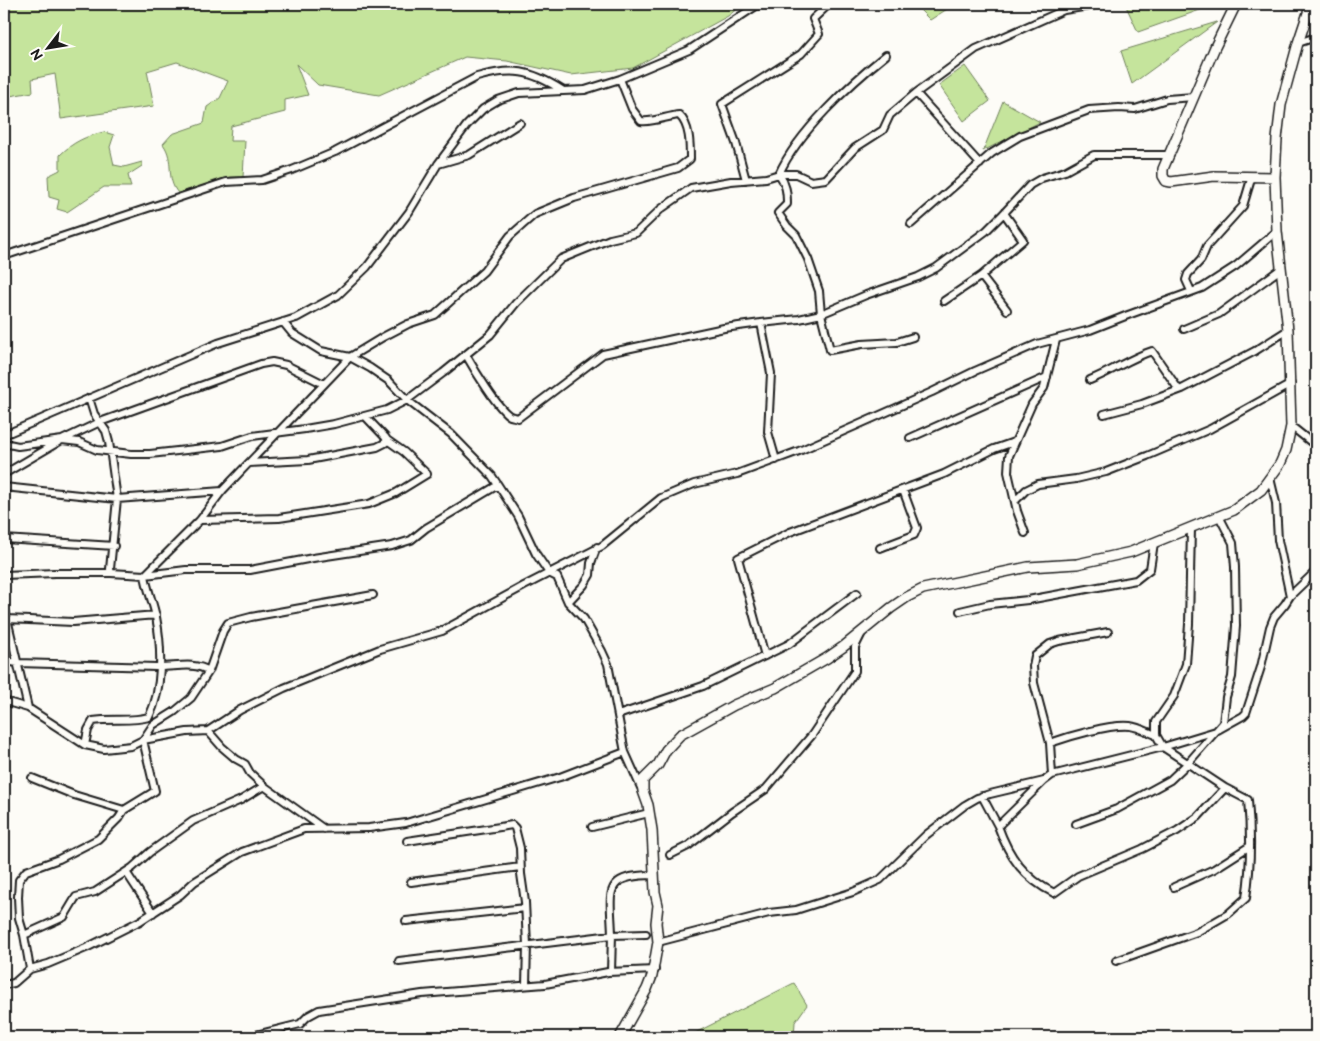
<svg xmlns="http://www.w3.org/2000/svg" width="1320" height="1041" font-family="'Balsamiq Sans',sans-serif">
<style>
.green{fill:#c5e49c;stroke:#70805c}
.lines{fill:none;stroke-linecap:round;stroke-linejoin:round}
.street-casing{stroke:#1c1c1c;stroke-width:10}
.secondary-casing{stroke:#1c1c1c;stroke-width:12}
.street{stroke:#fdfcf7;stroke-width:6}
.secondary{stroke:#fdfcf7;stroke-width:9}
</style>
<rect width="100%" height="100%" fill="#fdfcf7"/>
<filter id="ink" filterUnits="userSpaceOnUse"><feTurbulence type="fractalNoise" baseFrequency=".02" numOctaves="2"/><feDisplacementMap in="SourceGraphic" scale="10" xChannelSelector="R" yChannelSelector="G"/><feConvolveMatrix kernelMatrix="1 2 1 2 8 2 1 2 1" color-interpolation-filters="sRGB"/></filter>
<g filter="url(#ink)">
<path class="green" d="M 4,4 L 743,4 L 728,16 L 633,68 L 571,75 L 507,61 L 465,57 L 379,95 L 318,85 L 296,64 L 308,95 L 285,100 L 285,112 L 231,126 L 230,141 L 245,141 L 243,177 L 231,177 L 178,193 C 165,178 175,160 163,144 L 172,134 L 204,123 L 207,107 L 220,98 L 228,81 L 177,62 L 147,71 L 154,106 L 61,119 L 55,74 L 32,79 L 33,92 L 4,97 Z
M 916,4 L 955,4 L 930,20 L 915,5 Z
M 1125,4 L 1214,4 L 1214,5 L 1138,32 Z
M 1217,22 L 1132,84 L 1121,51 Z
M 965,66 L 990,101 L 964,121 L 939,85 Z
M 1003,101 L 1040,122 L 983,151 Z
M 104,132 L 114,135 L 110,147 L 114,165 L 124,167 L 142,162 L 142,166 L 128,175 L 131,187 L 104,187 L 67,212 L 57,209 L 59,200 L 49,197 L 48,176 L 60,170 L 60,155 C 73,142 86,136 104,132 Z
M 794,983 L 807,1005 L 795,1022 L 794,1037 L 687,1037 Z"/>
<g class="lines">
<defs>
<path id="street" d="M 1298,43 L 1316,37
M 916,93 L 980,164
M 438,164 L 469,155 L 520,123
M 779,174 L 796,174 L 811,181 L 826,179 L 855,148 L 883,130 L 890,115 L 916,93 L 976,49 L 1064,10 L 1102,4
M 779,174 C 786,184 787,192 787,204 L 778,213 L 787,226 L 796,235 L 808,259 L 819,291 L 821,314 L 830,350 L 862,344 L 897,342 L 913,337
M 746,180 L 736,143 L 722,104 L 801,54 L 819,34 L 813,19 L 829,4
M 1004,213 L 1023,240 L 981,276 L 1007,310
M 911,224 L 992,153 L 1020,136 L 1089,110 L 1119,108 L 1135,109 L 1167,99 L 1194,97
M 4,256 L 226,182 L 262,180 L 292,170 L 335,152 L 477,77 C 513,67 530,70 562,90
M 1191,291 L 1186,280 L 1188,274 L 1201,260 L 1207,246 L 1243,206 L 1252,176
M 944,301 L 981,276
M 283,322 L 292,333 L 321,351 L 350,357 L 383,337 L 408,324 L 435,315 L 484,271 L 510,236 L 535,214 L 574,198 L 678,168 L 690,159 C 690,144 690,125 679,115 C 668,116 651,123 641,121 L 632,109 L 620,79
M 1184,329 L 1219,314 L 1282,268
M 466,355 C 474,369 498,409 510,416 C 513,417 516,417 518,418 L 603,354 L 724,328 L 761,323
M 1090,380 C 1111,372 1130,358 1152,351 L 1179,390
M 1104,414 L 1142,404 L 1182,389 L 1255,351 L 1288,330
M 1291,426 L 1316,446
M 4,435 L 218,343 L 296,318 L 338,295 L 367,267 L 409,212 L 438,164 L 467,125 L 483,109 L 498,100 L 519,93 L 585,90 L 620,79 L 689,50 L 759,4
M 910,438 L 1047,377
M 4,443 L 18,446 L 62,440 L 79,442 L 97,450 L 131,454 L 150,454 L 222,446 L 252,436 L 305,429 L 334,424 L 387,410 L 407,400 L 443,373 L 490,335 L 516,303 L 561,259 L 610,239 L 636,233 L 661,209 L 691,188 L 731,181 L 766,178 L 779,174 C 797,133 851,83 886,55
M 776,460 L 768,432 L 771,373 L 761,323 L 799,319 L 821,314 L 866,295 L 918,277 L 936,268 L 986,231 L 1004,213 L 1030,185 L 1042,178 L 1065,171 L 1094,155 L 1170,155
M 249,463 L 308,460 L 377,447 L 385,443 L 387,440 L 385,437 L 365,416
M 4,474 L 62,440 L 100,422 L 261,364 L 272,362 L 286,365 L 324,384
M 1270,478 L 1276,503 L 1278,540 L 1290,596
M 4,487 L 117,499 L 222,491
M 1015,501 L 1026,490 L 1038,484 L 1076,479 L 1106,472 L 1147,456 L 1210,429 L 1291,384
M 200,520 L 279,518 L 369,504 L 396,493 L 427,474 L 404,452 L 387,440
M 1025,533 L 1017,511 L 1008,472 L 1009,456 L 1032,404 L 1044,388 L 1056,340
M 4,539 L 114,546
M 880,548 L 914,535 L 917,528 L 903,490
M 4,575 L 55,573 L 111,573
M 145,575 L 200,520 L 222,491 L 350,357 L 370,368 L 389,381 L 407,400 L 451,434 L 492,476 L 498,485 L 518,516 L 536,554 L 549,573 L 557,577 L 568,602 L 584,619 L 602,651 L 608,664 L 612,685 L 625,752 L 642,790
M 145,575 L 186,570 L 250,570 L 313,558 L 392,546 L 411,540 L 426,528 L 498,485
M 568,602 L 584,585 L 590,575 L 591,563 L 597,547
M 4,606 L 28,708
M 960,611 L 990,604 L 1028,600 L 1136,580 L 1150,569 L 1154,543
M 7,619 L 73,622 L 156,615
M 765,656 L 738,558 L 790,532 L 944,474 L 994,449 L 1014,442
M 4,661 L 18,663 C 64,664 110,666 156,667 C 174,668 193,661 209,671
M 4,701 L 28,708 L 85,745 L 104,749 L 131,746 L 143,740 L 187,732 L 208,731 L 240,710 L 284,688 L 380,649 L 442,631 L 524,586 L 602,546 L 661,498 L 694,484 L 737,474 L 799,451 L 932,392 L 975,371 L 1037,344 L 1090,330 L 1128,315 L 1202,288 L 1236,266 L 1277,231
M 618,715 L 703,686 L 789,644 L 857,593
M 208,731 L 222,747 L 236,759 L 245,764 L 250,773 L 264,786 L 324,829
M 1050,743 C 1070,736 1110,724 1130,726 C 1138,727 1148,732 1156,735
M 85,745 L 88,730 L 93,721 C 112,718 131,722 149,717 C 163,689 162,647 156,617 C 153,602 147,589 145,575 L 111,573 L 110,569 L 117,499 L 109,442 L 106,431 L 94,414 L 89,398
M 1052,775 L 1050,743 L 1034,683 L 1033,666 L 1035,656 L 1050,644 L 1059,641 L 1108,632
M 32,778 L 74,795 L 124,810
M 1044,781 L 998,826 C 1009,857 1024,878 1054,893 L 1078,876 L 1142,849 L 1177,831 L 1198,817 L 1225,788 L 1163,747 L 1156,735 L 1156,722 L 1174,696 L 1186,664 L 1189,624 L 1191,528
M 982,796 L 998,826
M 1076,824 L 1117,809 L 1170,780 L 1188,763 L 1223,723 L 1226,697 L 1232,677 L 1236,626 L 1235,567 L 1233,543 L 1219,516
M 592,827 L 649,813
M 407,841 L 500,827 L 512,825 L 515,828 L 520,848 L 521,874 L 525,902 L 527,945 L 526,985
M 670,855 L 688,846 L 732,812 L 766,789 L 812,735 L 855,671 L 855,647 L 862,633
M 126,872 L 153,913
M 411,882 L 520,867
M 1174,887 L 1214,869 L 1250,846
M 406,921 L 525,908
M 646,934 L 612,935 C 611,892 601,875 655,875
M 24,935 L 19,918 L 18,897 L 19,880 L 26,871 L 59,859 L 98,839 L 119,818 L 124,810 L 155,791 L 143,740 L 153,725 L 174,712 L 191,698 L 209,671 L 223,631 L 228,623 L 251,617 L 373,595
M 658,942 L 769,913 L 796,910 L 853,892 L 880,880 L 926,835 L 965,805 L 977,798 L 990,794 L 1044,781 L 1052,775 L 1163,747 L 1216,731 L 1243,716 L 1246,713 L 1261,667 L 1270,627 L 1274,617 L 1285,604 L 1290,596 L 1316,571
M 399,961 L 612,935 L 611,972
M 1116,961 L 1197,932 L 1228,914 L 1246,898 C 1251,866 1251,832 1248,800 L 1225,788
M 30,969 L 24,935 L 64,917 L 76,897 L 95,892 L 132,868 L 150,852 L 193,821 L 241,800 L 264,786
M 4,985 L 14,983 L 30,969 L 48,964 L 86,948 L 140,921 L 180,895 L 194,882 L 242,852 L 304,829 L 369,828 L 406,823 L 560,777 L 625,752
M 248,1037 L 300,1024 L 308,1016 L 319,1010 L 422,994 L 545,984 L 608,972 L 655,970"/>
<path id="secondary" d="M 1236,4 L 1215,47 L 1163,169 L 1163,176 L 1166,181 L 1171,182 L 1214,176 L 1275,177
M 620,1037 L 647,989 L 652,976 L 658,942 L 656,923 L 658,905 L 655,892 L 652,830 L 648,805 L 643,791 L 643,780 L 658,765 L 666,750 L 680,735 L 734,705 L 775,688 L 827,658 L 843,647 L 891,608 L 907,597 L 923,589 L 1028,567 L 1077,564 L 1131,552 L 1234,510 L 1261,490 L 1280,464 L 1286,450 L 1291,426 L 1288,330 L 1277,231 L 1275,177 L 1277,139 L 1281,105 L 1298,43 L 1311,4"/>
</defs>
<use href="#street" class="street-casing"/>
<use href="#secondary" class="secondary-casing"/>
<use href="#street" class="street"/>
<use href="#secondary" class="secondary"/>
</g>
</g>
<rect width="1320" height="1041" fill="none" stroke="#fdfcf7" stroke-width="20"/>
<rect x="10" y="10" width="1300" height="1021" fill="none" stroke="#1c1c1c" stroke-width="2" filter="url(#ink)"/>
<g transform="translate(48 48) rotate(239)" stroke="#fdfcf7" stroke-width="4" paint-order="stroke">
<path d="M0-4L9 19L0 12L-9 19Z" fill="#1c1c1c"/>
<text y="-8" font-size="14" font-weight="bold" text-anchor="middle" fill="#1c1c1c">N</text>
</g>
</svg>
